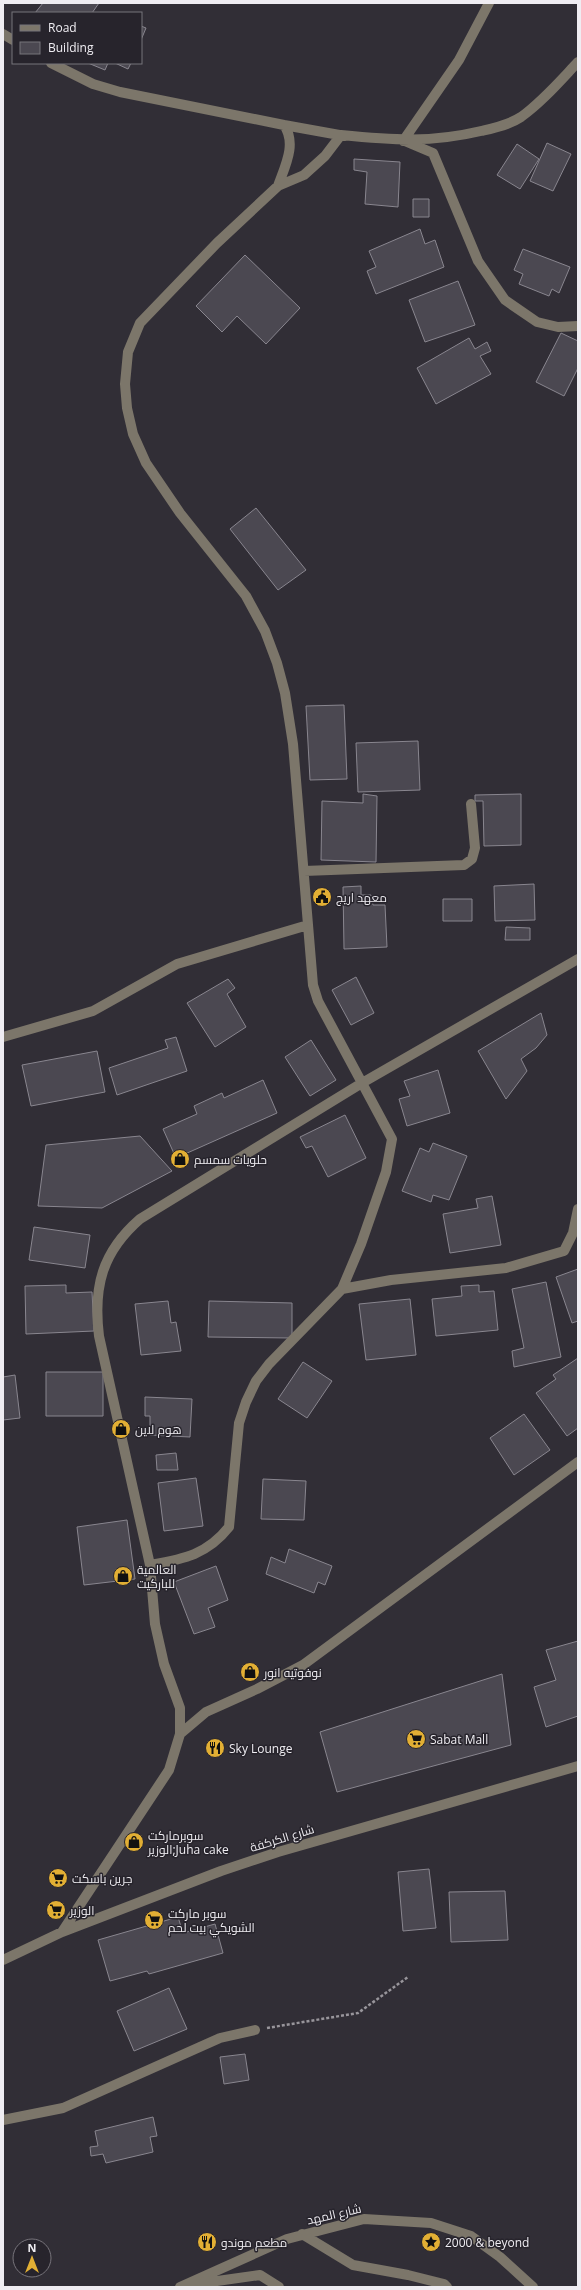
<svg xmlns="http://www.w3.org/2000/svg" width="581" height="2290" font-family="'Open Sans',Cairo,sans-serif">
<style>
.building{fill:#4b4851;stroke:#89868f}
.lines{fill:none;stroke-linecap:round;stroke-linejoin:round}
.path{stroke:#98959b;stroke-width:2.5;stroke-dasharray:3 2;stroke-linecap:butt}
.minor{stroke:#7c766a;stroke-width:10}
.labels{text-anchor:middle;dominant-baseline:central;stroke-width:3;stroke-linejoin:round;paint-order:stroke}
.poi-label{font-size:12px;fill:#efedf2;stroke:#27242c;text-anchor:start}
.street-label{font-size:12px;fill:#efedf2;stroke:#27242c}
</style>
<rect width="100%" height="100%" fill="#312e36"/>
<path class="building" d="M 43,3 L 99,3 L 92,13 L 35,13 Z
M 141,26 L 146,28 L 141,40 Z
M 88,63 L 108,63 L 105,70 Z
M 115,63 L 131,63 L 128,69 Z
M 547,143 L 571,154 L 553,191 L 530,181 Z
M 517,144 L 539,159 L 520,189 L 497,175 Z
M 354,159 L 400,162 L 398,207 L 365,204 L 367,172 L 354,170 Z
M 413,199 L 429,199 L 429,217 L 413,217 Z
M 420,229 L 425,244 L 435,240 L 444,267 L 376,294 L 367,271 L 376,267 L 369,251 Z
M 523,249 L 570,267 L 559,293 L 552,289 L 549,296 L 519,284 L 523,274 L 514,270 Z
M 245,255 L 300,308 L 266,344 L 237,316 L 222,332 L 196,306 Z
M 458,281 L 475,325 L 425,342 L 409,300 Z
M 561,333 L 578,341 L 578,368 L 564,396 L 536,382 Z
M 469,338 L 475,349 L 487,342 L 491,351 L 480,356 L 491,374 L 436,404 L 417,368 Z
M 256,508 L 306,570 L 278,590 L 230,529 Z
M 344,705 L 347,779 L 310,780 L 306,706 Z
M 418,741 L 420,790 L 358,792 L 356,743 Z
M 363,794 L 377,796 L 376,862 L 321,860 L 322,801 L 363,803 Z
M 521,794 L 521,845 L 484,846 L 483,801 L 475,801 L 475,795 Z
M 534,884 L 535,920 L 495,921 L 494,886 Z
M 361,886 L 361,895 L 371,895 L 373,905 L 385,905 L 387,947 L 344,949 L 343,887 Z
M 443,899 L 472,899 L 472,921 L 443,921 Z
M 506,927 L 530,928 L 530,940 L 505,940 Z
M 356,977 L 374,1013 L 351,1025 L 332,990 Z
M 228,979 L 235,988 L 227,994 L 246,1027 L 215,1047 L 187,1003 Z
M 541,1013 L 547,1035 L 536,1048 L 521,1059 L 527,1071 L 506,1099 L 478,1051 Z
M 176,1037 L 187,1071 L 117,1095 L 109,1068 L 168,1048 L 165,1040 Z
M 311,1040 L 336,1080 L 310,1096 L 285,1057 Z
M 97,1051 L 105,1092 L 31,1106 L 22,1065 Z
M 438,1070 L 450,1113 L 407,1126 L 399,1099 L 410,1096 L 404,1081 Z
M 263,1080 L 277,1113 L 176,1158 L 163,1129 L 197,1114 L 194,1106 L 222,1093 L 224,1098 Z
M 345,1115 L 366,1158 L 328,1177 L 312,1146 L 306,1148 L 300,1137 Z
M 140,1136 L 172,1171 L 102,1208 L 38,1206 L 46,1145 Z
M 433,1143 L 467,1156 L 449,1200 L 433,1195 L 431,1202 L 402,1191 L 420,1148 L 429,1152 Z
M 492,1196 L 501,1245 L 450,1253 L 443,1214 L 478,1208 L 476,1199 Z
M 34,1227 L 90,1235 L 85,1268 L 29,1260 Z
M 578,1269 L 578,1321 L 572,1323 L 556,1277 Z
M 546,1282 L 561,1357 L 514,1367 L 512,1351 L 524,1348 L 512,1289 Z
M 66,1285 L 66,1293 L 92,1292 L 94,1331 L 26,1334 L 25,1286 Z
M 479,1285 L 479,1292 L 494,1291 L 498,1330 L 436,1336 L 432,1299 L 462,1296 L 461,1286 Z
M 410,1299 L 416,1355 L 366,1360 L 359,1304 Z
M 168,1301 L 171,1323 L 176,1322 L 181,1351 L 141,1355 L 135,1304 Z
M 209,1301 L 292,1303 L 292,1338 L 208,1337 Z
M 578,1358 L 578,1428 L 567,1436 L 536,1393 L 556,1379 L 553,1375 Z
M 303,1362 L 332,1381 L 307,1418 L 278,1399 Z
M 46,1372 L 103,1372 L 103,1416 L 46,1416 Z
M 15,1375 L 20,1418 L 3,1420 L 3,1377 Z
M 145,1397 L 192,1399 L 190,1437 L 150,1435 L 150,1416 L 145,1416 Z
M 524,1414 L 550,1450 L 514,1475 L 490,1438 Z
M 176,1453 L 178,1470 L 157,1470 L 156,1455 Z
M 196,1478 L 203,1526 L 164,1531 L 158,1483 Z
M 263,1479 L 306,1481 L 304,1520 L 261,1519 Z
M 127,1520 L 135,1579 L 84,1585 L 77,1527 Z
M 289,1549 L 332,1566 L 325,1585 L 318,1582 L 314,1593 L 266,1574 L 271,1557 L 285,1563 Z
M 216,1566 L 228,1600 L 208,1608 L 215,1627 L 194,1634 L 174,1582 Z
M 578,1641 L 578,1716 L 546,1727 L 534,1687 L 556,1680 L 546,1650 Z
M 502,1674 L 511,1745 L 337,1792 L 320,1732 Z
M 429,1869 L 436,1928 L 403,1931 L 398,1872 Z
M 505,1891 L 508,1940 L 451,1942 L 449,1892 Z
M 178,1917 L 183,1933 L 215,1924 L 223,1953 L 149,1974 L 147,1971 L 110,1981 L 98,1940 Z
M 169,1988 L 187,2029 L 134,2051 L 117,2011 Z
M 245,2054 L 249,2080 L 224,2084 L 220,2057 Z
M 153,2117 L 157,2136 L 150,2137 L 153,2152 L 106,2163 L 103,2154 L 91,2156 L 90,2147 L 98,2146 L 95,2131 Z"/>
<g class="lines">
<path class="path" d="M 267,2028 L 358,2013 L 408,1977"/>
<path class="minor" d="M 3,34 L 13,40
M 51,63 L 93,84 L 120,92 L 284,125 C 297,144 285,166 278,186
M 284,125 L 345,136
M 403,141 L 459,60 L 489,3
M 407,142 L 433,153 L 478,261 L 505,300 L 537,322 L 558,327 L 578,326
M 304,871 L 464,865 L 472,859 L 475,848 L 471,804
M 3,1037 L 93,1011 L 177,964 L 308,925
M 342,1289 L 391,1280 L 506,1268 L 564,1251 L 573,1233 L 578,1209
M 150,1565 C 183,1559 207,1555 229,1527 L 239,1423 L 246,1402 L 256,1381 L 269,1364 L 342,1289 L 361,1244 L 386,1172 L 392,1139 L 362,1083 L 578,959
M 180,1734 L 206,1712 L 257,1689 L 303,1665 L 578,1462
M 62,1932 L 169,1770 L 180,1734 L 180,1708 L 164,1664 L 155,1624 L 150,1565 L 99,1336 C 93,1287 102,1252 140,1219 L 362,1083 L 318,1001 L 313,985 L 293,744 L 285,693 L 277,663 L 265,631 L 246,596 L 180,513 L 146,463 L 133,434 L 127,408 L 125,384 L 128,352 L 140,323 L 217,243 L 278,186 L 304,175 L 325,156 L 341,135 C 392,140 431,143 481,131 C 494,128 509,125 521,117 C 542,102 560,81 578,62
M 3,1960 L 62,1932 L 221,1871 L 278,1852 L 578,1766
M 3,2120 L 63,2108 L 220,2038 L 255,2030
M 302,2234 L 353,2265 L 408,2275 L 444,2284 L 447,2287
M 196,2284 L 260,2275 L 279,2287
M 180,2287 L 287,2239 L 364,2219 L 431,2223 L 471,2236 L 500,2257 L 533,2287"/>
</g>
<defs>
<symbol id="civic-disc" viewBox="-11 -11 22 22"><circle r="9.5" fill="#e2af34" stroke="#27242c"/><path d="M-.6-6.5H3V-4.5H.6V-3L4-1V1h2V6H-6V1h2V-1L-.6-3ZM-1.2 2.5V6h2.4V2.5Z" fill="#111"/></symbol>
<symbol id="shop-disc" viewBox="-11 -11 22 22"><circle r="9.5" fill="#e2af34" stroke="#27242c"/><path d="M-5-2.5h2.3a2.7 3.5 0 0 1 5.4 0H5L5.5 6h-11ZM-1.5-2.5h3a1.5 2.3 0 0 0-3 0Z" fill="#111"/></symbol>
<symbol id="supermarket-disc" viewBox="-11 -11 22 22"><circle r="9.5" fill="#e2af34" stroke="#27242c"/><path d="M-6-5.5h2.5l.6 2H6L4.5 2H-2.5L-4.4-4H-6ZM-1.5 3.2a1.3 1.3 0 1 0 .1 0ZM3 3.2a1.3 1.3 0 1 0 .1 0Z" fill="#111"/></symbol>
<symbol id="restaurant-disc" viewBox="-11 -11 22 22"><circle r="9.5" fill="#e2af34" stroke="#27242c"/><path d="M-5-6h1v4h1v-4h1v4h1v-4h1v5L-1.5 .5V6h-2V.5L-5-1ZM5-6V6H3V1.5H1.5Q1.5-4 5-6Z" fill="#111"/></symbol>
<symbol id="sight-disc" viewBox="-11 -11 22 22"><circle r="9.5" fill="#e2af34" stroke="#27242c"/><path d="M0-6L1.8-2.2L6-1.7L2.9 1.2L3.7 5.4L0 3.3L-3.7 5.4L-2.9 1.2L-6-1.7L-1.8-2.2Z" fill="#111"/></symbol>
</defs>
<g fill-rule="evenodd">
<use href="#civic-disc" x="311" y="886" width="22" height="22"/>
<use href="#shop-disc" x="169" y="1148" width="22" height="22"/>
<use href="#shop-disc" x="110" y="1418" width="22" height="22"/>
<use href="#shop-disc" x="112" y="1565" width="22" height="22"/>
<use href="#shop-disc" x="239" y="1661" width="22" height="22"/>
<use href="#supermarket-disc" x="405" y="1728" width="22" height="22"/>
<use href="#restaurant-disc" x="204" y="1737" width="22" height="22"/>
<use href="#shop-disc" x="123" y="1831" width="22" height="22"/>
<use href="#supermarket-disc" x="47" y="1867" width="22" height="22"/>
<use href="#supermarket-disc" x="45" y="1899" width="22" height="22"/>
<use href="#supermarket-disc" x="143" y="1909" width="22" height="22"/>
<use href="#restaurant-disc" x="196" y="2231" width="22" height="22"/>
<use href="#sight-disc" x="420" y="2231" width="22" height="22"/>
</g>
<g class="labels">
<g class="poi-label">
<text x="336" y="897">معهد اريج</text>
<text x="194" y="1159">حلويات سمسم</text>
<text x="135" y="1429">هوم لاين</text>
<text x="137" y="1569">العالمية<tspan x="137" dy="14">للباركيت</tspan></text>
<text x="264" y="1672">نوفوتيه انور</text>
<text x="430" y="1739">Sabat Mall</text>
<text x="229" y="1748">Sky Lounge</text>
<text x="148" y="1835">سوبرماركت<tspan x="148" dy="14">الوزير;Juha cake</tspan></text>
<text x="72" y="1878">جرين باسكت</text>
<text x="70" y="1910">الوزير</text>
<text x="168" y="1913">سوبر ماركت<tspan x="168" dy="14">الشويكي بيت لحم</tspan></text>
<text x="221" y="2242">مطعم موندو</text>
<text x="445" y="2242">2000 &amp; beyond</text>
</g>
<g class="street-label">
<text transform="translate(282 1838) rotate(-17)">شارع الكركفة</text>
<text transform="translate(334 2214) rotate(-13)">شارع المهد</text>
</g>
</g>
<rect width="581" height="2290" fill="none" stroke="#efedf2" stroke-width="8"/>
<rect x="12" y="12" width="130" height="52" fill="#27242c" stroke="#77747b"/>
<rect x="20" y="25" width="20" height="6" fill="#7c766a" stroke="#77747b"/>
<text x="48" y="32" font-size="12" fill="#efedf2">Road</text>
<rect x="20" y="42" width="20" height="12" fill="#4b4851" stroke="#77747b"/>
<text x="48" y="52" font-size="12" fill="#efedf2">Building</text>
<g transform="translate(32 2258)"><circle r="19" fill="#27242c" stroke="#77747b"/>
<path d="M0-3L7 15L0 10L-7 15Z" fill="#e2af34"/>
<text y="-6" font-size="11" font-weight="bold" text-anchor="middle" fill="#efedf2">N</text>
</g>
</svg>
